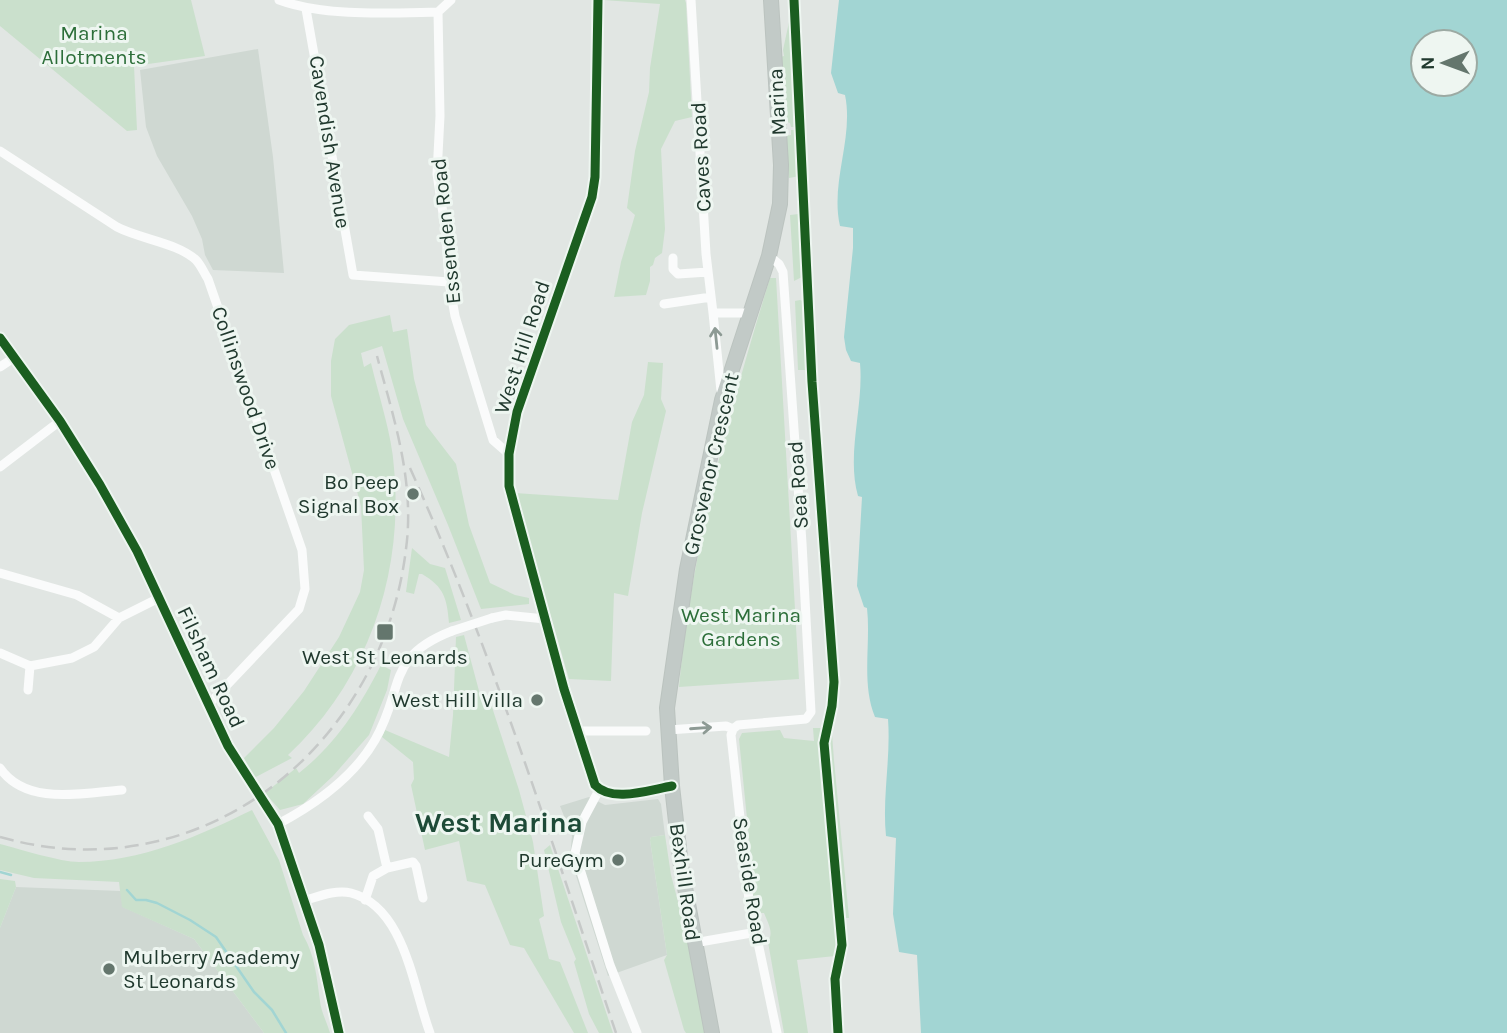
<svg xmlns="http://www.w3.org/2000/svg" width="1507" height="1033" font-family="Karla,sans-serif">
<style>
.built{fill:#cfd8d2}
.green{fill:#cae0cc}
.water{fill:#a2d5d3;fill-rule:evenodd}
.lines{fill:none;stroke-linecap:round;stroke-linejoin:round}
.stream{stroke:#a2d5d3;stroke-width:2.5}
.trunk-casing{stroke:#bbc3bf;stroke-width:16}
.minor{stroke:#fafbfb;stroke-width:9}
.tertiary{stroke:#fafbfb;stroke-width:10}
.trunk{stroke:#c2cac7;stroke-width:14}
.rail{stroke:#c6c9c8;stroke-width:2.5;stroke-dasharray:14 7;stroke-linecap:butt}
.minor-bridge{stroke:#fafbfb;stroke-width:9}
.tertiary-bridge{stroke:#fafbfb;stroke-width:10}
.cycleway-casing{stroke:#eef6f1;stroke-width:13}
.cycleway{stroke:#1b5e20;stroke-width:9}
.oneway{stroke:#8d9a94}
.poi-dot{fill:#64766d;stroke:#eef6f1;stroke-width:2.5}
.labels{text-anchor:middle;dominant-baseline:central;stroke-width:6;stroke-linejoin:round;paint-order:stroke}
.park-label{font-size:21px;fill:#2c6e39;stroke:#eef6f1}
.street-label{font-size:21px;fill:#20392e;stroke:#eef6f1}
.poi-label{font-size:21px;fill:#20392e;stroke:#eef6f1;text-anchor:end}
.district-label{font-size:28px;font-weight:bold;fill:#1d4a37;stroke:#eef6f1}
</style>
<rect width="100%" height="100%" fill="#e1e6e3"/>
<path class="built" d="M 258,49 L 273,157 L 284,273 L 213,270 L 205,255 L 202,239 L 192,216 L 157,156 L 146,127 L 140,70 Z
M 589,797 L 605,805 L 658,799 L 661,804 L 665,835 L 651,837 L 650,840 L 667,955 L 608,976 L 570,857 L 572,836 L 560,806 Z
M 16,887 L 121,891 L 123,907 L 194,939 L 264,1033 L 0,1033 L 0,928 Z"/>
<path class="green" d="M 0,0 L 191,0 L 205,56 L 134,66 L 137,130 L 127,131 L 0,26 Z
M 603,0 L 685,0 L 686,3 L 692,117 L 675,121 L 661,149 L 665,229 L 662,253 L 655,258 L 653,265 L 650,267 L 650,281 L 646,295 L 614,297 L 621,262 L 635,215 L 627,208 L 635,151 L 649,92 L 650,68 L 660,4 Z
M 789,22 L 792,22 L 797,127 L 791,127 L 790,123 L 785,121 L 780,57 L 784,56 L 783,50 Z
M 791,130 L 797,130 L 800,176 L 789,178 L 785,136 L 791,135 Z
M 799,214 L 802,216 L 804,276 L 794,281 L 790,215 Z
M 770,278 L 776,278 L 799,679 L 679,687 C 692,547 729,412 770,278 Z
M 800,300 L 806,302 L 809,367 L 806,370 L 798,370 L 795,301 Z
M 390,315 L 393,332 L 407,329 L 414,379 L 426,425 L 456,464 L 469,525 L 490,583 L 515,595 L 529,598 L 529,604 L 481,609 L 448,525 L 403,419 L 382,346 L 361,353 L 364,367 L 371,363 C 379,397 392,435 394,468 C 404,575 367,682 288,755 L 292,758 L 254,778 L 244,758 L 274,728 L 304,691 L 339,637 L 360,592 L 364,570 L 361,506 L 331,396 L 331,361 L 335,339 L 349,325 Z
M 648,362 L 663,363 L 661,399 L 666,411 L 642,513 L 628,596 L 614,593 L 611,681 L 569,679 L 515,493 L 618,500 L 632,422 L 644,395 Z
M 412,548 L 430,564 L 445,568 L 461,620 L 449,623 C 447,598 444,587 422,574 L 419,574 L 414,594 L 406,592 Z
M 464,635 L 482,702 L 490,701 L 519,790 L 533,842 L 544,916 L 539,919 L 549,959 L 560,962 L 588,1033 L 574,1033 L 524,948 L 510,945 L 485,885 L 467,881 L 459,841 L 425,850 L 411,785 L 414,779 L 413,762 L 382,737 L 385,730 L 449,757 L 453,715 L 456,637 Z
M 381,665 L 391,670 L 387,690 L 369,735 L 333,776 L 303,804 L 280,810 L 265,793 L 296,768 L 299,773 C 336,744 360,706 381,665 Z
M 813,728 L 824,728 L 821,763 L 837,945 L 835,956 L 797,960 L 808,1033 L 784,1033 L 768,942 C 774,932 768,923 764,913 L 755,913 L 749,873 L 751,858 L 739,739 L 742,733 L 780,730 L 784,738 L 814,741 Z
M 832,734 L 834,760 L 849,918 L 843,918 L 828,749 L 829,735 Z
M 252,810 L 279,860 L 303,935 C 315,955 317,979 320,1001 C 321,1012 327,1022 330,1033 L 264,1033 L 194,939 L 122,907 L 119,882 L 34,878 L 0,870 L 0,844 C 20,849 60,862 79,862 C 140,862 199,836 252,810 Z
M 665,835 L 671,875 L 687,936 L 705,1033 L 686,1033 L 684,1030 L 664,960 L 667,955 L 650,840 L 651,837 Z
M 550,845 L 613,1033 L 599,1033 L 589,1014 L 574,962 L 576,959 L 561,922 L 544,850 Z
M 0,879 L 15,881 L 16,887 L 0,928 Z"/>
<path class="water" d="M 839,0 L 1507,0 L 1507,1033 L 921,1033 L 917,955 L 899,952 L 893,914 L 896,838 L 886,836 C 882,797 891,758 888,719 L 875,717 C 861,683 871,644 867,608 L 864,607 L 857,586 L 862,497 L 858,496 C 846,454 864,406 860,363 L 851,361 L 846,350 L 844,337 L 853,248 L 853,228 L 840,226 C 830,182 854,138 845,95 L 838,93 L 831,73 ZM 1423,42 L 1465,42 L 1465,84 L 1423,84 Z"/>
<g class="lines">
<path class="stream" d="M 0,872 L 11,875
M 127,890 L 136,900 L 146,900 L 157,903 L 190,920 L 216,937 L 254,992 L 272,1010 L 286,1033"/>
<defs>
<path id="trunk" d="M 712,1033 L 681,866 L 672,786 L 667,708 L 687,569 L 722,400 L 769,256 L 780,204 L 781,165 L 771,0"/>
</defs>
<use href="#trunk" class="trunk-casing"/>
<path class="minor" d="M 279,0 C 326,17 389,13 438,12
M 451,0 L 438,12 L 440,116 L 437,174 L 446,233 L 449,282 L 455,316 L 493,440 L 509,454
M 598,0 L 595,177 L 592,197 L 517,412 L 509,454 L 509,486 L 564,689 L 595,785 C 612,803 649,790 672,786
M 691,0 L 706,254 L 713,313
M 306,9 L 353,275 L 449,282
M 0,151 L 117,227 C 140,239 178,243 196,260 C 201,265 204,273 208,279 L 302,550 L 305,589 L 299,609 L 208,705
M 673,258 L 673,269 L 678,274 L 708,272
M 664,304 L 711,297
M 0,367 L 15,357
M 721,391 L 713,313 L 750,313
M 0,467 L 60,421
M 0,573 L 77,595 L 119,618
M 492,618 L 506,615 L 545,619
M 0,653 L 30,666 L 72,658 L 94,647 L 119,618 L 159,598
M 28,690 L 30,666
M 733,729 L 731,735 L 749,900 L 777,1033
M 668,730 L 726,726 L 733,729 L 738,725 L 806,719 L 811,712 L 802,543 L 783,272 L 779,264 L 769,256
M 577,731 L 646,731
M 0,768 C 26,806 82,793 122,790
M 599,790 L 582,822 L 575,853 L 610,965 L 637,1033
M 278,824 C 316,804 353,778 375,740 C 405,688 385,657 452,631
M 387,868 L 413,862 L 416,866 L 423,898
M 365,900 L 373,876 L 387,868 L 378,829 L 368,816
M 303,901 C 317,897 336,889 351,893 C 405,907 413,988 430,1033
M 694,943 L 757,932"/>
<path class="tertiary" d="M 0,338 C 62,417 117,506 159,597 C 188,659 211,724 249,780
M 266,804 L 278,824 L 319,945 L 339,1033"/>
<use href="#trunk" class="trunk"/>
<path class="rail" d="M 410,468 C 492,651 552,843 616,1033
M 0,837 C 200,894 382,748 406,549 C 415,482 394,419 377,356"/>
<path class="minor-bridge" d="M 452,631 L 492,618"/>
<path class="tertiary-bridge" d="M 249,780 L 266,804"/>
<defs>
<path id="cycleway" d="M 598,0 L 595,177 L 592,197 L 517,412 L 509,454 L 509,486 L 564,689 L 595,785 C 612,803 649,790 672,786
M 794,0 L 812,382 L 834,682 L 832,706 L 824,743 L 842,945 L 835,979 L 838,1033
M 0,338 L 60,421 L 100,485 L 137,551 L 228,746 L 278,824 L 319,945 L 339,1033"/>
</defs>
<use href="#cycleway" class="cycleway-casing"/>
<use href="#cycleway" class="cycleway"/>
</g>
<defs><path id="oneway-shaft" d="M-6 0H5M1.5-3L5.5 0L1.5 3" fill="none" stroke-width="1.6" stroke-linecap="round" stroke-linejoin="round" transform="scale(1.75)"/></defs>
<g class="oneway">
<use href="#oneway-shaft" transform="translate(716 338) rotate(-96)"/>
<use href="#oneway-shaft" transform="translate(701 728) rotate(-4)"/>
</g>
<g class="poi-dot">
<circle cx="413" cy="494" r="7"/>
<rect x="376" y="623" width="18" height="18" rx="3.5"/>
<circle cx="537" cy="700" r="7"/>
<circle cx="618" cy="860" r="7"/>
<circle cx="109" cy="969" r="7"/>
</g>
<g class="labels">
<g class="park-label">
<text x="94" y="33">Marina<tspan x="94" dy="24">Allotments</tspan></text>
<text x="741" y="615">West Marina<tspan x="741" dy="24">Gardens</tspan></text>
</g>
<g class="street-label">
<text transform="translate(777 102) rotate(-93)">Marina</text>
<text transform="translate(330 142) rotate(81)">Cavendish Avenue</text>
<text transform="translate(701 157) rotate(-93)">Caves Road</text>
<text transform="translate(446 231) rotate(-96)">Essenden Road</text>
<text transform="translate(522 347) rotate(-72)">West Hill Road</text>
<text transform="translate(246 388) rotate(71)">Collinswood Drive</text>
<text transform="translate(711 464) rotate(-77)">Grosvenor Crescent</text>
<text transform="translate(798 485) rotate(-94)">Sea Road</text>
<text transform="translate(211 667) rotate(65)">Filsham Road</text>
<text transform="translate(750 881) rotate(81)">Seaside Road</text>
<text transform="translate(685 882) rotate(82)">Bexhill Road</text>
</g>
<g class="poi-label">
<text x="399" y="482">Bo Peep<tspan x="399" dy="24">Signal Box</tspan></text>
<text x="385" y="657" text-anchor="middle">West St Leonards</text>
<text x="523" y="700">West Hill Villa</text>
<text x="604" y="860">PureGym</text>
<text x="123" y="957" text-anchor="start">Mulberry Academy<tspan x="123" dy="24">St Leonards</tspan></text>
</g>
<g class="district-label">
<text x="499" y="822">West Marina</text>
</g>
</g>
<g transform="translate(1444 63) rotate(269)"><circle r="33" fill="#eef6f1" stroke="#9caaa3" stroke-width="2"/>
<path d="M0-5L12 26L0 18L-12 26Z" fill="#64766d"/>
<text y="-10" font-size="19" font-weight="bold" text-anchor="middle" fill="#20392e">N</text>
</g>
</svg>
